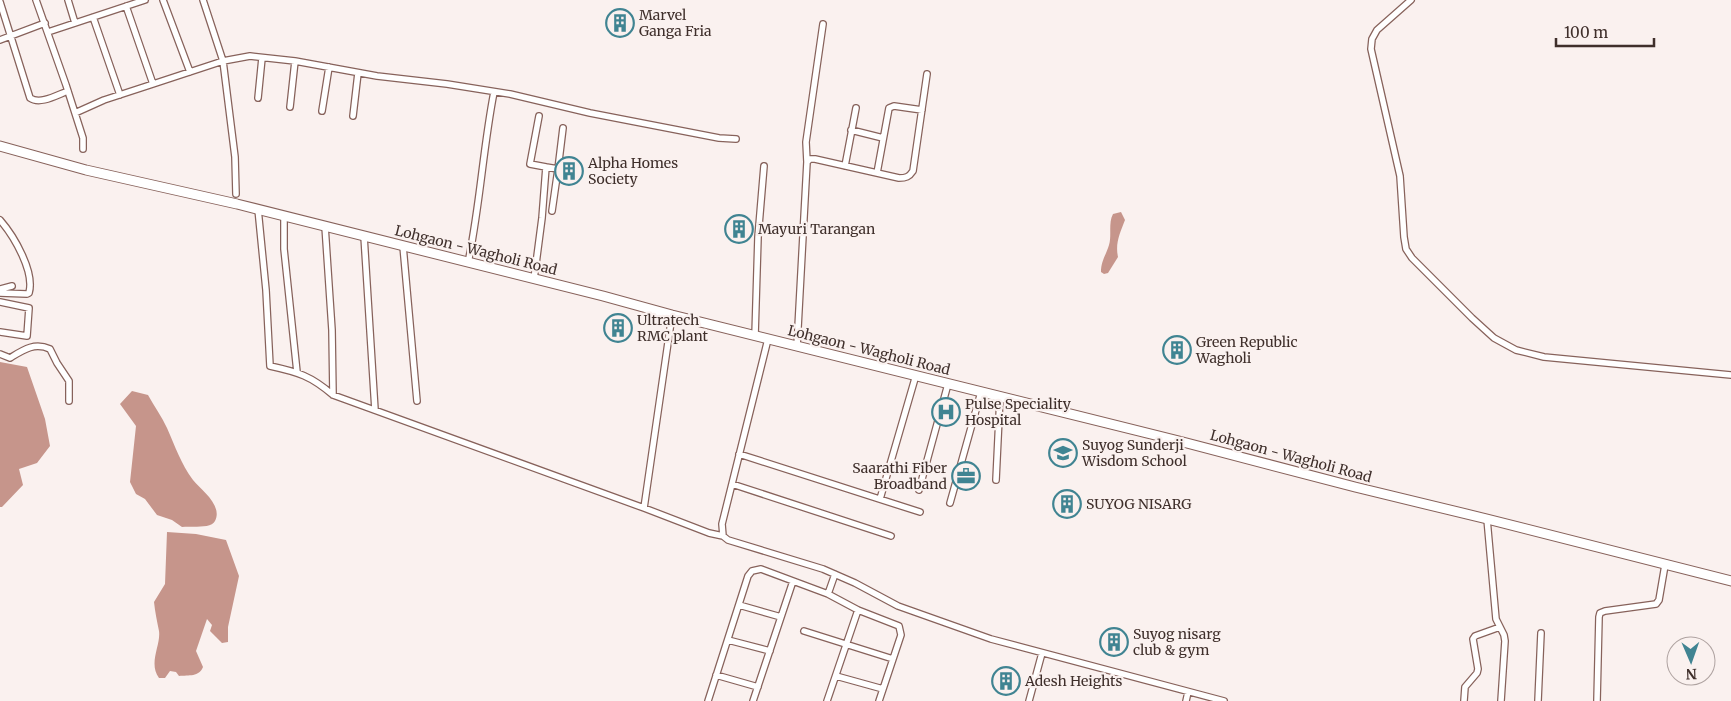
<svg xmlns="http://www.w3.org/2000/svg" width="1731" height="701" font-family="Merriweather,serif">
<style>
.water{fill:#c6958b}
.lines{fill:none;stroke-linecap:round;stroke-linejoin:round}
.minor-casing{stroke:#87625b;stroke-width:8}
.primary-casing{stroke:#87625b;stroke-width:11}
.minor{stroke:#fff;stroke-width:5.5}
.primary{stroke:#fff;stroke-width:9}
.labels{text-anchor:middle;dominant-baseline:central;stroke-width:4.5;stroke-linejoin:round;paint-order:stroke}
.poi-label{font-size:14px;fill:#3f2f2b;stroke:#faf1ef;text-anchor:start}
.street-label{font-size:14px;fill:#3f2f2b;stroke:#faf1ef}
</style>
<rect width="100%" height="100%" fill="#faf1ef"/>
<path class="water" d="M 1121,212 L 1125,220 C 1120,233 1115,243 1118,257 L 1108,273 L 1104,274 L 1101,272 C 1101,261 1106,255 1109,245 C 1112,235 1108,223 1113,214 Z
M 0,362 L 27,367 L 45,419 L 50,446 L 37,463 L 19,469 L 23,485 L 2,507 L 0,507 Z
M 132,391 L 148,395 C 154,406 162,417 167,428 C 175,446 181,464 193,480 C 201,490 223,505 215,521 C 211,529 191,526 182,527 L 172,520 L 157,515 L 145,499 L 136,494 L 130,482 L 136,426 L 120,404 Z
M 167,532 L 196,534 L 226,540 L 239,576 L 228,627 L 228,642 L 222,643 L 210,631 L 212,625 L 207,619 L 196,651 L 203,667 C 199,677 189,675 179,676 L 176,672 L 170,671 L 165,678 L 159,678 C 148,663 161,645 159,631 C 157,621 155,612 154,602 L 165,584 Z"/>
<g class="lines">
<defs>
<path id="minor" d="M 36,0 L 66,85 L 83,138 L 83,149
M 68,0 L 75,23
M 163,0 L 190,72
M 203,0 L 223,61 L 235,157 L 236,194
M 1411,0 L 1377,30 L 1372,39 L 1371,49 L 1400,176 L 1404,237 L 1406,249 L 1412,258 L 1472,318 L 1494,338 L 1516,350 L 1544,357 L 1731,375
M 0,2 L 30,98 C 40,105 57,95 68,91
M 126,6 L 153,84
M 93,17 L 120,95
M 48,32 L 145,0
M 0,40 L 45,23
M 258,98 L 262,58
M 290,107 L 295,61
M 322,111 L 329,67
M 75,113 L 104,100 L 150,85 L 223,61 L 250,56 L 295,61 L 377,76 L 447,84 L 510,94 L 590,113 L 719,138 L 736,139
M 353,116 L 358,73
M 539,116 L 530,164 L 546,167
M 851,130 L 883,138
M 807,162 L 806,142 L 823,24
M 845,166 L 856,108
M 877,173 L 889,108 L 894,106 L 922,110
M 258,209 L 266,290 L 270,366 C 298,372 311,376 333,395 L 644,508 L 709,533 L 723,536
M 552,211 L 558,169
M 284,216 L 284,249 L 297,372
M 0,220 C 14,236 35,272 29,293 L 27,294 L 0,293
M 325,226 L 332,330 L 333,395
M 364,236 L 375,410
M 403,246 L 417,401
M 468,263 C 480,206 483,148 494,92
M 534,279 L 542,218 L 546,167 L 558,169 L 563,128
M 0,289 L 12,286
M 0,302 L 29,308 L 27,336 L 0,332
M 755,336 L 758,237 L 764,166
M 768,339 L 722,524 L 723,536 L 728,540 L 823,569 L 855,583 L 898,606 L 991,639 L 1224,701
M 797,346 L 807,162 L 810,159 L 815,159 L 899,178 C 906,178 909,177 913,171 L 927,74
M 0,354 L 10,358 C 23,350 34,342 50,349 L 57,363 L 69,381 L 69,401
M 739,454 L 920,512
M 996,480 L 1000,397
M 732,484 L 891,536
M 919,490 L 948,384
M 880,499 L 916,375
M 950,503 L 981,392
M 644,508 L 672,315
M 1487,519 L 1496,619 L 1504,635 L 1505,641 L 1501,701
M 828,594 L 835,574
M 739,605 L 781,617
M 804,631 L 893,659
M 728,640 L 770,651
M 716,675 L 758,687
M 836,676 L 883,689
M 708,701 L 748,576 L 752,571 L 761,569 L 828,594 L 858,610 L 899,626 L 901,635 L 879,701
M 753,701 L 793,581
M 827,701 L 858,610
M 1029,701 L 1042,653
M 1186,701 L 1188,692
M 1464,701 L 1465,687 L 1477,673 L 1478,669 L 1473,639 L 1475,636 L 1500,627
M 1538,701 L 1541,633
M 1597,701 L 1599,617 L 1600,613 L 1605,611 L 1656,604 L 1659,600 L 1665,565"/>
<path id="primary" d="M 0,146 L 86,170 L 237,204 L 603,296 L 672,315 L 1179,441 L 1355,487 L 1487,519 L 1731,581"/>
</defs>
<use href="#minor" class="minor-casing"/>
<use href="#primary" class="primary-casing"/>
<use href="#minor" class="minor"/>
<use href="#primary" class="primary"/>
</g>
<defs>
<symbol id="building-ring" viewBox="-11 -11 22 22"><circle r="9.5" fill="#faf1ef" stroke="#408492" stroke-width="1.5"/><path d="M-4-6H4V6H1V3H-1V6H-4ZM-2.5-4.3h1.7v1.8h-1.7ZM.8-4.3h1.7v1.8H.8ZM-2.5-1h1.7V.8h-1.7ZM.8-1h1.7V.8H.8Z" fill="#408492"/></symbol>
<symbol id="hospital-ring" viewBox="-11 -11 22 22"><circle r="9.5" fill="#faf1ef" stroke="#408492" stroke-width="1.5"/><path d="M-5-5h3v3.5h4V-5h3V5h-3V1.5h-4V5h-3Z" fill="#408492"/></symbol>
<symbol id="school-ring" viewBox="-11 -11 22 22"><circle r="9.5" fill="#faf1ef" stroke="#408492" stroke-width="1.5"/><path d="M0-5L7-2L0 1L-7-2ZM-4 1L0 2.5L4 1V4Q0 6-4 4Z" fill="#408492"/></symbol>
<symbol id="office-ring" viewBox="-11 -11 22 22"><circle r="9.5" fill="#faf1ef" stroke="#408492" stroke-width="1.5"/><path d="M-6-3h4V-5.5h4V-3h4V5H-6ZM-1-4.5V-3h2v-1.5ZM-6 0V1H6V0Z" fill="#408492"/></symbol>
</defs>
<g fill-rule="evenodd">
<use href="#building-ring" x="604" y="7" width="32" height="32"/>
<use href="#building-ring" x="553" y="155" width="32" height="32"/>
<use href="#building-ring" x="723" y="213" width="32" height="32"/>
<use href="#building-ring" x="602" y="312" width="32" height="32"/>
<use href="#building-ring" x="1161" y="334" width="32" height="32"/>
<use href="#hospital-ring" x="930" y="396" width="32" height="32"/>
<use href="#school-ring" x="1047" y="437" width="32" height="32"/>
<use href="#office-ring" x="950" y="460" width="32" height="32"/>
<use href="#building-ring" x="1051" y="488" width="32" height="32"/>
<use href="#building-ring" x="1098" y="626" width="32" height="32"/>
<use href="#building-ring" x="990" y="665" width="32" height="32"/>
</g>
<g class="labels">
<g class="poi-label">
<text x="639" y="15">Marvel<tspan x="639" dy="16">Ganga Fria</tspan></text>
<text x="588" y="163">Alpha Homes<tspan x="588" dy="16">Society</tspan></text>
<text x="758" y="229">Mayuri Tarangan</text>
<text x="637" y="320">Ultratech<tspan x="637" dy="16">RMC plant</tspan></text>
<text x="1196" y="342">Green Republic<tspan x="1196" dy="16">Wagholi</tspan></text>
<text x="965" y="404">Pulse Speciality<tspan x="965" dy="16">Hospital</tspan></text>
<text x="1082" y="445">Suyog Sunderji<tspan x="1082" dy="16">Wisdom School</tspan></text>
<text x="947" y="468" text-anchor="end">Saarathi Fiber<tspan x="947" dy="16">Broadband</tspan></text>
<text x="1086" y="504">SUYOG NISARG</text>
<text x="1133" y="634">Suyog nisarg<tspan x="1133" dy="16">club &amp; gym</tspan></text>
<text x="1025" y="681">Adesh Heights</text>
</g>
<g class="street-label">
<text transform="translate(476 250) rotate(14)">Lohgaon - Wagholi Road</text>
<text transform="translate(869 350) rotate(14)">Lohgaon - Wagholi Road</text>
<text transform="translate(1291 456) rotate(15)">Lohgaon - Wagholi Road</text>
</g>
</g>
<g transform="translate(1691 661) rotate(178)"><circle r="24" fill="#faf1ef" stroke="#afa3a1"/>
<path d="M0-4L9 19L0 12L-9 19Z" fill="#408492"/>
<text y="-8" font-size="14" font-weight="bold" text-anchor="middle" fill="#3f2f2b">N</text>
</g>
<path d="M1556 38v8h98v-8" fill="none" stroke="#3f2f2b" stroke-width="2.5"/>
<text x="1564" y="38" font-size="15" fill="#3f2f2b" stroke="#faf1ef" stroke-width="4" paint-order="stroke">100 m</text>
</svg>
